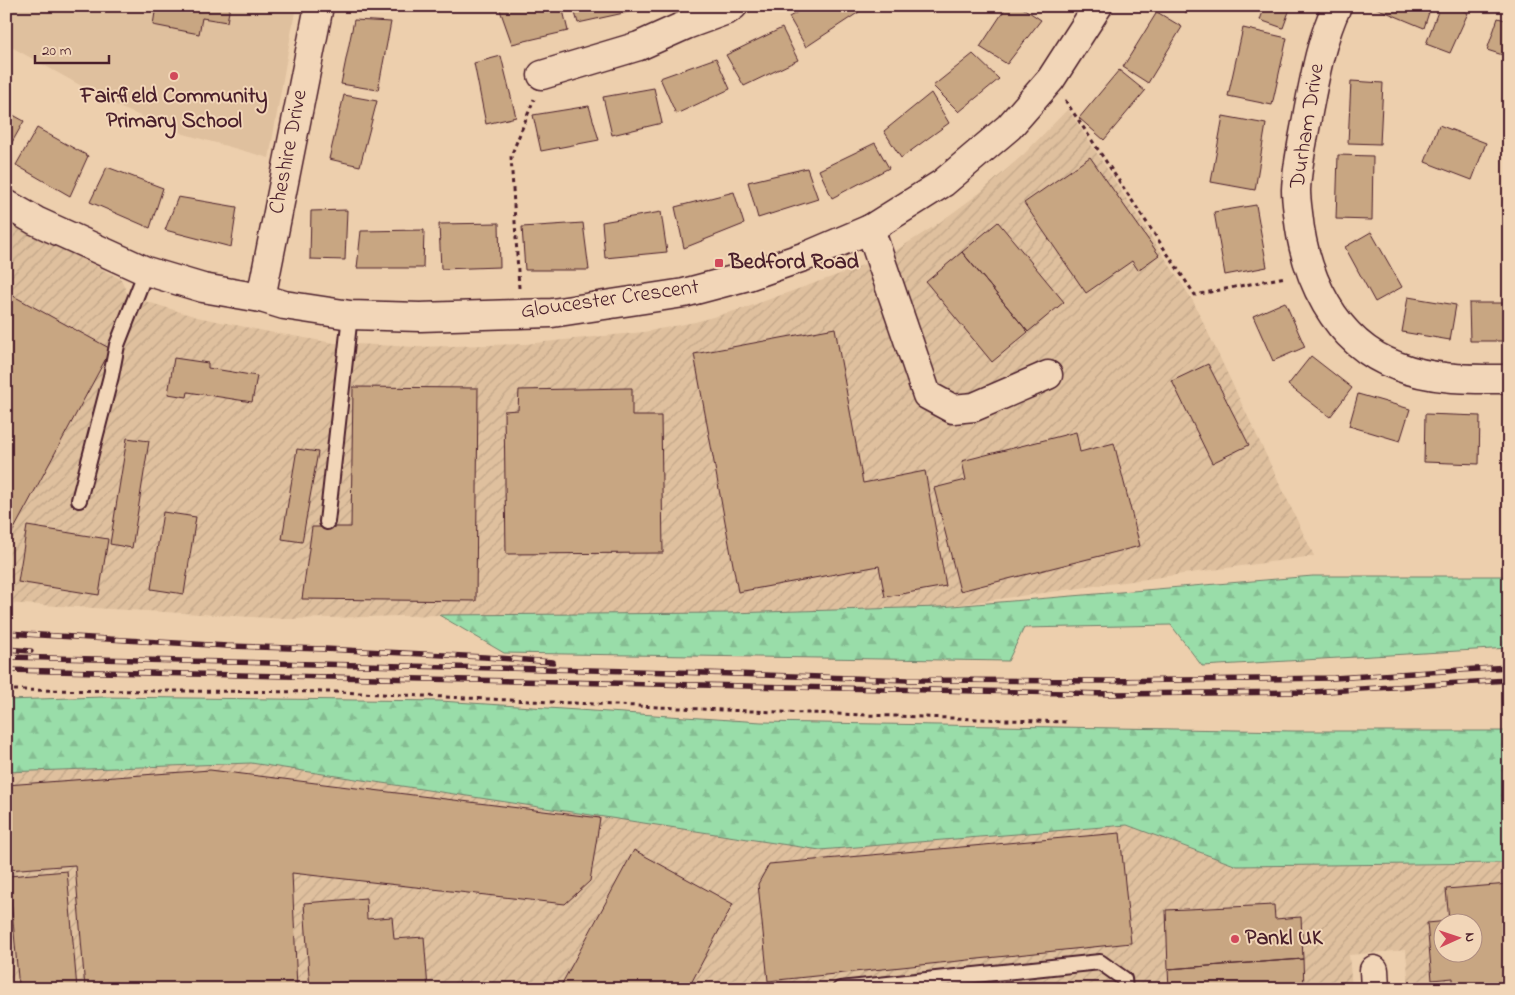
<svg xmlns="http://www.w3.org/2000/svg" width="1515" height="995" font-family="'Indie Flower',sans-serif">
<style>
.built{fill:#dfc09e}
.industrial{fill:url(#industrial-furrows);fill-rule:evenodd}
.forest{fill:url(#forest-firs);stroke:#727e6a}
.building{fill:#c8a682;stroke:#4a1f2b;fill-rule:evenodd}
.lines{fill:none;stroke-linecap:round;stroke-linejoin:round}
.service-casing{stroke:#4a1f2b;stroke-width:18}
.minor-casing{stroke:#4a1f2b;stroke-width:31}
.tertiary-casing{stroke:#4a1f2b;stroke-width:31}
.path{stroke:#4a1f2b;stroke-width:3;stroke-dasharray:4 4;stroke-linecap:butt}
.service{stroke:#f2d6b8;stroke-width:14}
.minor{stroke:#f2d6b8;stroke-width:28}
.tertiary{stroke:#f2d6b8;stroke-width:28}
.rail-casing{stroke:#4a1f2b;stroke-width:5.5}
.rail{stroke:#f2d6b8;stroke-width:4;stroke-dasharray:11;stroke-linecap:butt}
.poi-dot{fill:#d1495b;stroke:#f2d6b8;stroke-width:2}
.labels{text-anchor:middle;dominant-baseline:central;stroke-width:4;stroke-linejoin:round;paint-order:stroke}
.poi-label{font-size:22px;font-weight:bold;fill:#4a1f2b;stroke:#f2d6b8;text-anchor:start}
.street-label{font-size:22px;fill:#4a1f2b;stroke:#f2d6b8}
</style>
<defs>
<pattern id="industrial-furrows" width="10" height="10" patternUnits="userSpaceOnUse" patternTransform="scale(1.25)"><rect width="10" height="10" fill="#dfc09e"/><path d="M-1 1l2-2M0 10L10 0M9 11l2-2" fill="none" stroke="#c1a588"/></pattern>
<pattern id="forest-firs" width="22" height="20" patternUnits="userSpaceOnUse" patternTransform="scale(1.25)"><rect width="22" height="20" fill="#99dda9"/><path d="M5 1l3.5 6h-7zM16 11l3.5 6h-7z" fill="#85bd92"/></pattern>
</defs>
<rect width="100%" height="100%" fill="#edcfad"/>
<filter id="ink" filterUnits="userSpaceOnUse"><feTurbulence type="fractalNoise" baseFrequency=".02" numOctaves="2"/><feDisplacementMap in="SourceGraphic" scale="10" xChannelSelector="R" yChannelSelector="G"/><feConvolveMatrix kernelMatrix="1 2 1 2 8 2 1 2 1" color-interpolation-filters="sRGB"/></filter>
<g filter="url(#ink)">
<path class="built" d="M 6,6 L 296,6 L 269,158 L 184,134 L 121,108 L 6,44 Z"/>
<path class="industrial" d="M 1068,109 L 1193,301 L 1314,556 L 940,607 L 729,613 L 439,615 L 289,619 L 6,603 L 6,221 L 121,279 L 128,296 L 197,317 L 269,332 L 334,343 L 417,347 L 525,344 L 644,332 L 695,322 L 745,308 L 843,273 L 892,253 L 936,225 L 981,192 L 1024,154 Z
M 251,763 L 820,850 L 1127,825 L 1237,866 L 1509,864 L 1509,989 L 1409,989 L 1406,950 L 1349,955 L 1352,989 L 6,989 L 6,772 ZM 1442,922 L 1472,922 L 1472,952 L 1442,952 Z"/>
<path class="forest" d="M 1313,576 L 1509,576 L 1509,648 L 1202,666 L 1171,625 L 1024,628 L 1008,661 L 504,653 L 439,615 L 729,613 L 940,607 Z
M 104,697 L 440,701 L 761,722 L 1293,731 L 1509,731 L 1509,863 L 1237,866 L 1127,825 L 820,850 L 251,763 L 6,772 L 6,700 Z"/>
<path class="building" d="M 156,6 L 230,6 L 227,22 L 202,18 L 199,34 L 153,25 Z
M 359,6 L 395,6 L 394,11 Z
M 521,6 L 562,6 L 568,31 L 512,44 L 500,10 Z
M 573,6 L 632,6 L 633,11 L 578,23 Z
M 808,6 L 856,6 L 859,12 L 806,47 L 789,17 Z
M 1007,6 L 1020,6 L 1041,20 L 1007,64 L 980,47 Z
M 1179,6 L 1193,6 L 1186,13 Z
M 1265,6 L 1291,6 L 1283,28 L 1260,20 Z
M 1376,6 L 1431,6 L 1424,28 L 1376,8 Z
M 1440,6 L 1452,6 L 1468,13 L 1450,53 L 1426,44 Z
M 1157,12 L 1182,27 L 1148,83 L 1123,67 Z
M 1498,18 L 1509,21 L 1509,57 L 1487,50 Z
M 354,20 L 391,22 L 378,90 L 341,84 Z
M 782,28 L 798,60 L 744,86 L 726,55 Z
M 1243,28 L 1287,38 L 1272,105 L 1228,96 Z
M 973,54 L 999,79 L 959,112 L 933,86 Z
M 501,56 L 516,117 L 486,124 L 474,63 Z
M 716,58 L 730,89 L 676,114 L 660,78 Z
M 1119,70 L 1145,91 L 1104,140 L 1079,118 Z
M 1351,81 L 1383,83 L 1380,144 L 1348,143 Z
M 654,88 L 662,123 L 612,135 L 603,97 Z
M 931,93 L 949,123 L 901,158 L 884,131 Z
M 344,95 L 377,101 L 360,166 L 329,159 Z
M 589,106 L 599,140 L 541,151 L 533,115 Z
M 6,111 L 24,121 L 6,153 Z
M 1223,116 L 1266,124 L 1255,190 L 1211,182 Z
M 1439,125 L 1486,143 L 1472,180 L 1425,162 Z
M 37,128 L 88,156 L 70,196 L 16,165 Z
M 875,143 L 889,168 L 832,198 L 819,170 Z
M 1338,155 L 1373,156 L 1372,220 L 1336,219 Z
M 1090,157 L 1159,255 L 1138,270 L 1132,261 L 1086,293 L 1024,203 Z
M 107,167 L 163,188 L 150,228 L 90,202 Z
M 807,168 L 818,199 L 758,218 L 748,182 Z
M 734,192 L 744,224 L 684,248 L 675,207 Z
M 178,197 L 237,207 L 231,247 L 165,230 Z
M 1256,205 L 1267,267 L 1225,275 L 1214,212 Z
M 347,210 L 345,260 L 310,259 L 311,211 Z
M 661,212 L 667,252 L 605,258 L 602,222 Z
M 998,222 L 1064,302 L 1028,332 L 962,252 Z
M 499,223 L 500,267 L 441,269 L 439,224 Z
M 583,223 L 589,270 L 525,270 L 522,227 Z
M 424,230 L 423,268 L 357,268 L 361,231 Z
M 1371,232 L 1402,287 L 1375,302 L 1345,247 Z
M 962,252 L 1028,332 L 992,362 L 926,282 Z
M 6,292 L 111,349 L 6,544 Z
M 1408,297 L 1456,305 L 1450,340 L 1402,332 Z
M 1285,302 L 1305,347 L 1273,361 L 1253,316 Z
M 1469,303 L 1509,303 L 1509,341 L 1470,341 Z
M 835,328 L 863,483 L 925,471 L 946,586 L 885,597 L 879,566 L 738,592 L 694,354 Z
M 1311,356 L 1352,388 L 1330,417 L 1288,385 Z
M 174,358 L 208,363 L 208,368 L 257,376 L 252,402 L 188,392 L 187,397 L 168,394 Z
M 1208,364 L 1249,445 L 1212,463 L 1172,381 Z
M 353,387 L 478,388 L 476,601 L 302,599 L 312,527 L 351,527 Z
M 632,388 L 632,416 L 661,416 L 663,553 L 506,554 L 504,411 L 518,410 L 519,390 Z
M 1358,394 L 1410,409 L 1400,441 L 1349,426 Z
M 1425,414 L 1480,416 L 1479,464 L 1424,462 Z
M 1076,432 L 1080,452 L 1114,443 L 1140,546 L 960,591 L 934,488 L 966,480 L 962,461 Z
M 127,438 L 149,441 L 132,548 L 110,544 Z
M 297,449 L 318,452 L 302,542 L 282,539 Z
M 163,512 L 196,517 L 184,594 L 151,589 Z
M 27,526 L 108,539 L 99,595 L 18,582 Z
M 210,770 L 600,818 L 590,881 L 565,904 L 292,873 L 297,989 L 85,989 L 75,865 L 7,870 L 6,785 Z
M 1120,833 L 1131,943 L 768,981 L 758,884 L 769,864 Z
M 634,850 L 733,904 L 688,989 L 559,989 Z
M 67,871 L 77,989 L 19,989 L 9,876 Z
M 1509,884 L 1509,989 L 1453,989 L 1453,978 L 1432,980 L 1427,923 L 1449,921 L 1446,889 ZM 1442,922 L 1472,922 L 1472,952 L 1442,952 Z
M 366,898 L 367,919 L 392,917 L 394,939 L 424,937 L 428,989 L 310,989 L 304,903 Z
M 1274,905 L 1275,919 L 1301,917 L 1303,959 L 1168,969 L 1166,910 Z
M 1303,959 L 1304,989 L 1169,989 L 1168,969 Z"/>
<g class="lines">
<defs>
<path id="service" d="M 79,500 L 111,376 L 117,345 L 146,271
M 327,522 L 350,315
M 840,989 L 1100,962 L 1124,979 L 1125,989"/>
<path id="minor" d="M 1337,6 C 1321,40 1315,76 1308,112 C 1304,137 1297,164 1296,190 C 1296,198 1297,205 1298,213 C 1304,275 1334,343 1397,366 C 1432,380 1471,379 1509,379
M 542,75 L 639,46 L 686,25 L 727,10 L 733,6
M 870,229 L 927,395 L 953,409 L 974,407 L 1048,375
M 261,298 L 319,6
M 1374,970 L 1375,989"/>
<path id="tertiary" d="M 6,204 L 36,221 L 146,271 L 203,288 L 261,298 L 284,305 L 350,315 L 420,317 L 552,313 L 684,293 L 748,276 L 809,255 L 870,229 L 943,183 L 1009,127 L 1051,79 L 1098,6"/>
</defs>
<use href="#service" class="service-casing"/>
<use href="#minor" class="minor-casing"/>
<use href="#tertiary" class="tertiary-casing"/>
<path class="path" d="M 1065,100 L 1195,295 L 1285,277
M 519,288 L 511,156 L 534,99
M 6,690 L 339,692 L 722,710 L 1066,722"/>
<use href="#service" class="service"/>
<use href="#minor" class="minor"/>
<use href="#tertiary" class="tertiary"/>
<defs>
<path id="rail" d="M 6,633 L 227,646 L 324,649 L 484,657 L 553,662
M 6,649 L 31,651
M 6,657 L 675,672 L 908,680 L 1104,681 L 1334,678 L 1509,667
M 6,670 L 1111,694 L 1311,692 L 1509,680"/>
</defs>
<use href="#rail" class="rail-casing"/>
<use href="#rail" class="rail"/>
</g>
</g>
<g class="poi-dot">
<circle cx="174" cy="76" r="5"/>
<rect x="714" y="258" width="10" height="10" rx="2.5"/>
<circle cx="1235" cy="939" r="5"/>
</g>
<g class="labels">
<g class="poi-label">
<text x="174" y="97" text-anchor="middle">Fairfield Community<tspan x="174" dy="25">Primary School</tspan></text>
<text x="729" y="263">Bedford Road</text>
<text x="1245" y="939">Pankl UK</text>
</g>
<g class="street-label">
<text transform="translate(1308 126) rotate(-81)">Durham Drive</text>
<text transform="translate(289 152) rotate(-79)">Cheshire Drive</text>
<text transform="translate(610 300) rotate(-8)">Gloucester Crescent</text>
</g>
</g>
<rect width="1515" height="995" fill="none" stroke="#f2d6b8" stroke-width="25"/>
<rect x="12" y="12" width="1490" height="970" fill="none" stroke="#4a1f2b" stroke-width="2" filter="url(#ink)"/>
<g transform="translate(1458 938) rotate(87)"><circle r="24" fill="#f2d6b8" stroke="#af8d80"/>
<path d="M0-4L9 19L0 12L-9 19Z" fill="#d1495b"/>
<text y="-8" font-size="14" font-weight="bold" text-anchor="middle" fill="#4a1f2b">N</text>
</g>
<path d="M35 55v8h74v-8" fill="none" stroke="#4a1f2b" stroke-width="2.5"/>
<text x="42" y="55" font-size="15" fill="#4a1f2b" stroke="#f2d6b8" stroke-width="4" paint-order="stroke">20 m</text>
</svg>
